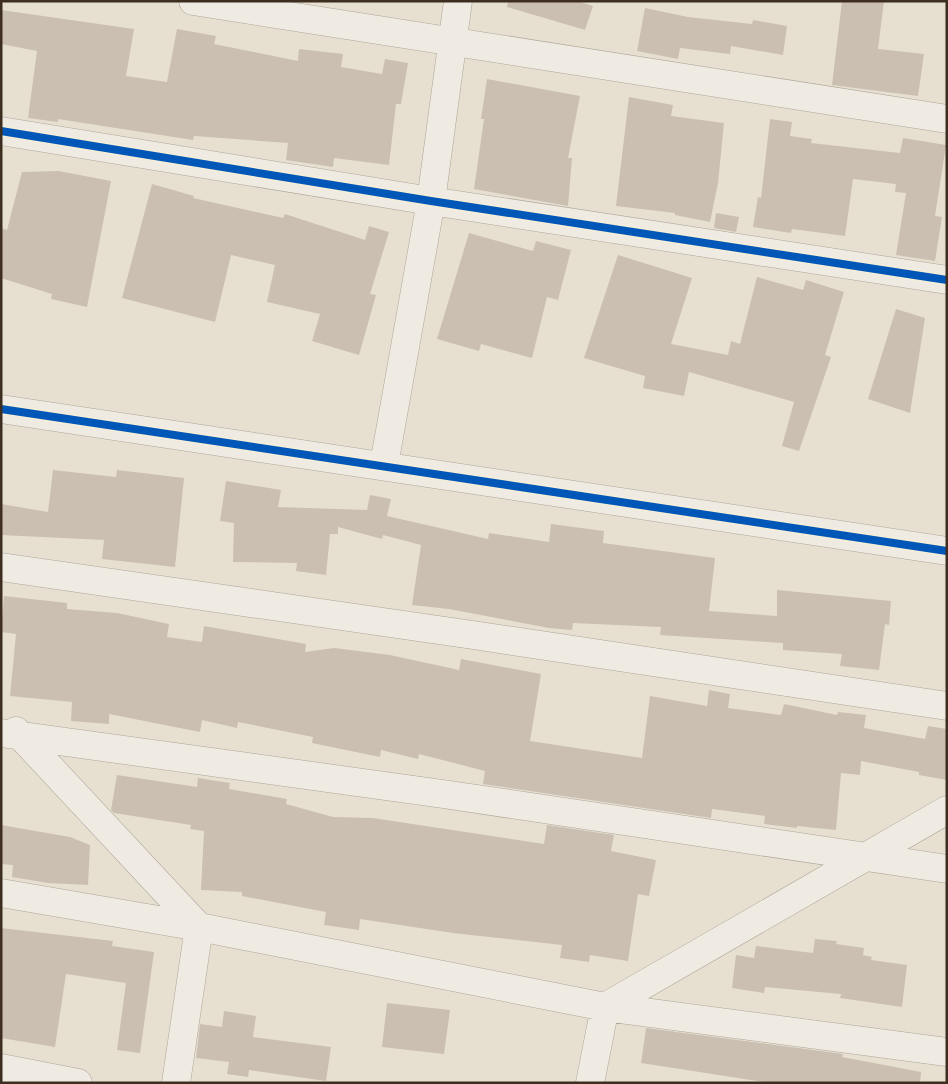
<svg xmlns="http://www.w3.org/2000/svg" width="948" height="1084" font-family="'Noto Serif',serif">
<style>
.building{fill:#cbbfb2}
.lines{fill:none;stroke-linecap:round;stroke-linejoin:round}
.minor-casing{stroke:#ada599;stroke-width:29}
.minor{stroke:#efebe3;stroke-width:28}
.cycleway-casing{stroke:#f7eed8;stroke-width:11}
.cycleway{stroke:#0057b8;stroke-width:8}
</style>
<rect width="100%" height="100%" fill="#e7e0d1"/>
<path class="building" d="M 508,1 L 577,1 L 593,6 L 585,30 L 507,7 Z
M 842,1 L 884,1 L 878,49 L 924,54 L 918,96 L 832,85 Z
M 645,8 L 688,17 L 752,24 L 753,20 L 787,26 L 783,55 L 731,46 L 730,54 L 680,48 L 678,59 L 637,51 Z
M 1,10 L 134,29 L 126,76 L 167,82 L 177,29 L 216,36 L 214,44 L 298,61 L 299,49 L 343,54 L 341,67 L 382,74 L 385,59 L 408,63 L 401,104 L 396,104 L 389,165 L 334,158 L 333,167 L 286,160 L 288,143 L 194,136 L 193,140 L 58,119 L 58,122 L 28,118 L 37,51 L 1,44 Z
M 487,79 L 580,96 L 568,158 L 572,158 L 568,206 L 474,189 L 484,119 L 481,119 Z
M 629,97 L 673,105 L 671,116 L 724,123 L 718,183 L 710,222 L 675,215 L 675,213 L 616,206 Z
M 770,119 L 792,122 L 790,136 L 812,139 L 811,143 L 900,153 L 903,138 L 946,145 L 935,216 L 942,217 L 935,261 L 896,255 L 906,193 L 895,192 L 896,184 L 853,179 L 845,236 L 792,229 L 791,233 L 753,227 L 758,197 L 761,198 Z
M 59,171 L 111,181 L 87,307 L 51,299 L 52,294 L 1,278 L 1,228 L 7,230 L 22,172 Z
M 152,184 L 194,196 L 193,198 L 283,218 L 285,214 L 365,240 L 369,226 L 389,232 L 370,294 L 376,295 L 359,355 L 312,341 L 320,314 L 267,302 L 275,265 L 231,255 L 215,322 L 122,298 Z
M 716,213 L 739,217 L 736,232 L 714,228 Z
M 469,233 L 533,251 L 536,241 L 571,250 L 558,300 L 547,297 L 532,358 L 481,344 L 479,351 L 437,339 Z
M 618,255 L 692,278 L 671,344 L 728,355 L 731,341 L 740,344 L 757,277 L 803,290 L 806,280 L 844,292 L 825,355 L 831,357 L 799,451 L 782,446 L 794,402 L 689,372 L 684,396 L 643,388 L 645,376 L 584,358 Z
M 896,309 L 925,318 L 910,413 L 868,399 Z
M 53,470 L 116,477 L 117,470 L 184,478 L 175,567 L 102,559 L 104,540 L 1,535 L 1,504 L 48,512 Z
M 226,481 L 281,490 L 278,507 L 367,510 L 370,495 L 391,499 L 387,516 L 488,539 L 489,533 L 549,542 L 551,524 L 604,531 L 603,543 L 715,558 L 709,611 L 777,616 L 777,590 L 891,601 L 889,625 L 885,624 L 879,670 L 840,666 L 842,654 L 783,650 L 783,643 L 660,635 L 661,627 L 573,623 L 572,630 L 549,628 L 449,609 L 412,605 L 421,545 L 383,535 L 382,539 L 338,527 L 338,534 L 330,534 L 326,575 L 296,571 L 297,563 L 233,562 L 234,523 L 220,521 Z
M 4,596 L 67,603 L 67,609 L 117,613 L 169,624 L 167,637 L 202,642 L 204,626 L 306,644 L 305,652 L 334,648 L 390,655 L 459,670 L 461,659 L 541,674 L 530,741 L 642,758 L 650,696 L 707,706 L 709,690 L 730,694 L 728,708 L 781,715 L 784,704 L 837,715 L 838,712 L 866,715 L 864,728 L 925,739 L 928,726 L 947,729 L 947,780 L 919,775 L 919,772 L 861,761 L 860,775 L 841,773 L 836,830 L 797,826 L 797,828 L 764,824 L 765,816 L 712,809 L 711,818 L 483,784 L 485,771 L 419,754 L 418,759 L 381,750 L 380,757 L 312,743 L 313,737 L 238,722 L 237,728 L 202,720 L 200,732 L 109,714 L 109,724 L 71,721 L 72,702 L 10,696 L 16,634 L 1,632 Z
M 117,775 L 197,787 L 198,778 L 230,783 L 229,789 L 287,799 L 286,804 L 333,817 L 373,818 L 544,844 L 547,825 L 614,835 L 611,851 L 656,860 L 649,896 L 638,894 L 628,961 L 590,955 L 589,962 L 560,958 L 562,945 L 453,933 L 360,919 L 359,930 L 324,925 L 326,912 L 242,896 L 242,892 L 201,890 L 204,831 L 190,829 L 191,825 L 114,813 L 111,810 Z
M 1,825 L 70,837 L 90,845 L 88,885 L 48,883 L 12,877 L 13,865 L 1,864 Z
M 1,928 L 113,941 L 112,946 L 154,952 L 140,1053 L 117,1050 L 126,983 L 66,974 L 55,1047 L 1,1038 Z
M 815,939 L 837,941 L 836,944 L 864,948 L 863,955 L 872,957 L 871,960 L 907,965 L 902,1007 L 840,998 L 841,994 L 765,987 L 764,993 L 732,988 L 736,955 L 754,958 L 756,946 L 813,953 Z
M 387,1003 L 450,1010 L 444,1054 L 382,1047 Z
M 224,1011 L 256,1016 L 253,1037 L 331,1047 L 326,1081 L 249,1070 L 248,1077 L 227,1074 L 229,1062 L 196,1058 L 200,1024 L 222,1027 Z
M 646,1028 L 843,1054 L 842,1057 L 921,1072 L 920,1083 L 771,1083 L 641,1063 Z"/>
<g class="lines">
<defs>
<path id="minor" d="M 193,1 L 947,119
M 1,131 L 431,201 L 947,280
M 1,409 L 947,551
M 384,465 L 431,201 L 458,1
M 1,567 L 473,635 L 947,706
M 1,733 L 443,794 L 947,869
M 1,893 L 199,927 L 16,731
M 1,1068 L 78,1083
M 176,1083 L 199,927 L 605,1007 L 947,1052
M 590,1083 L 605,1007 L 947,810"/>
</defs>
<use href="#minor" class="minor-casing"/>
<use href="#minor" class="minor"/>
<defs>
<path id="cycleway" d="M 1,131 L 431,201 L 947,280
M 1,409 L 947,551"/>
</defs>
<use href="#cycleway" class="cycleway-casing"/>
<use href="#cycleway" class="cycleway"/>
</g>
<rect width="948" height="1084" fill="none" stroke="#3d2e20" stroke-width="5"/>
</svg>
